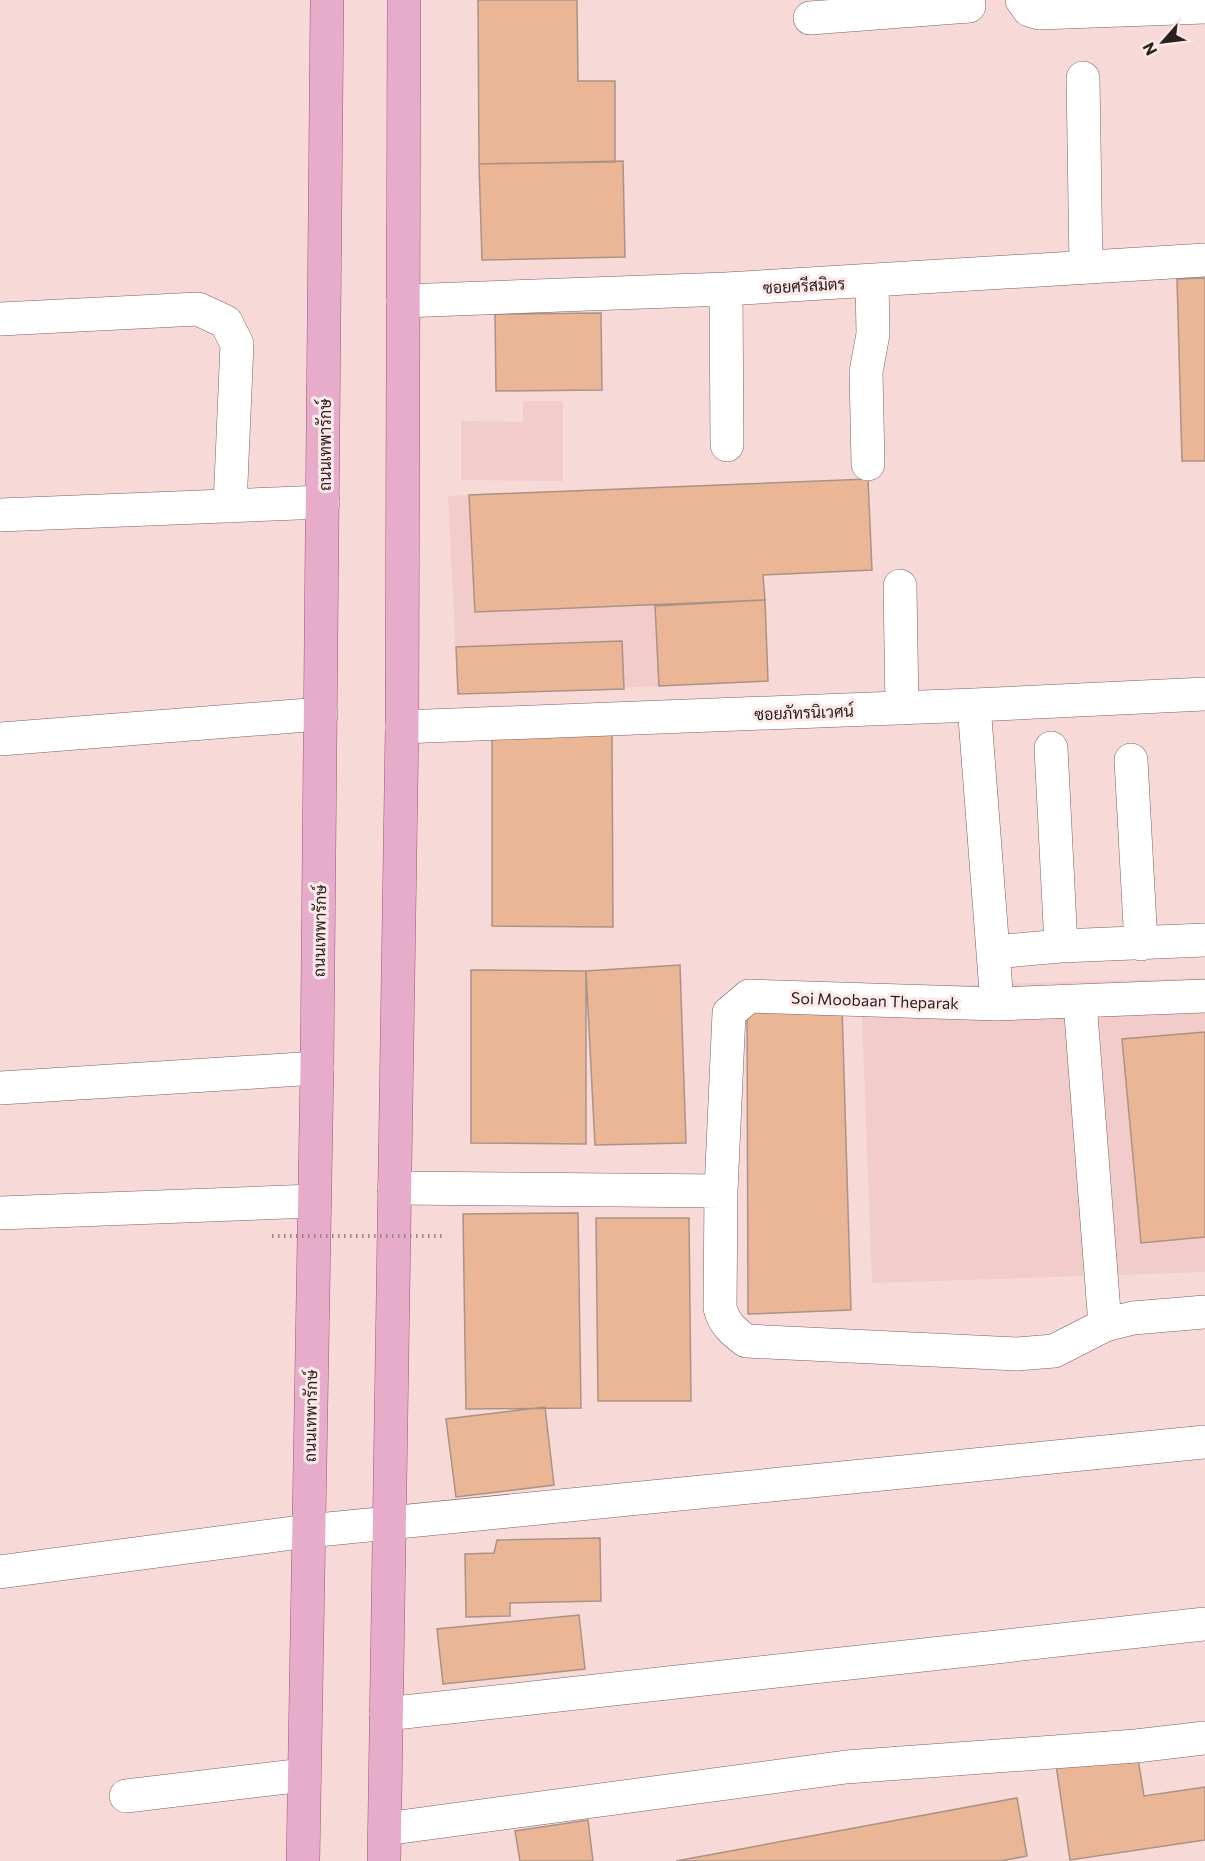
<svg xmlns="http://www.w3.org/2000/svg" width="1205" height="1861" font-family="Commissioner,Sarabun,sans-serif">
<style>
.built{fill:#f2ccca}
.building{fill:#eab696;stroke:#aa9386;stroke-width:1.5}
.lines{fill:none;stroke-linecap:round;stroke-linejoin:round}
.minor-casing{stroke:#7a605f;stroke-width:34}
.major-casing{stroke:#9b5778;stroke-width:34}
.minor{stroke:#fff;stroke-width:33}
.major{stroke:#e8accb;stroke-width:33}
.path-bridge{stroke:#9b8685;stroke-width:4;stroke-dasharray:1.5 4.5;stroke-linecap:butt}
.labels{text-anchor:middle;dominant-baseline:central;stroke-width:6;stroke-linejoin:round;paint-order:stroke}
.street-label{font-size:16px;fill:#2b2020;stroke:#fce9e8}
</style>
<rect width="100%" height="100%" fill="#f7d9d7"/>
<path class="built" d="M 523,401 L 563,401 L 563,481 L 461,480 L 461,421 L 523,422 Z
M 868,479 L 872,570 L 764,575 L 765,600 L 655,605 L 659,686 L 458,694 L 448,496 Z
M 1205,978 L 1205,1272 L 872,1283 L 861,988 Z"/>
<path class="building" d="M 478,0 L 577,0 L 578,81 L 615,81 L 615,162 L 479,164 Z
M 623,161 L 625,257 L 482,260 L 479,164 Z
M 1205,278 L 1205,461 L 1182,461 L 1177,279 Z
M 601,313 L 602,390 L 496,391 L 495,314 Z
M 868,479 L 872,570 L 763,575 L 765,600 L 475,612 L 469,495 Z
M 765,600 L 768,681 L 659,686 L 655,606 Z
M 622,641 L 624,689 L 458,694 L 456,647 Z
M 492,733 L 612,734 L 613,927 L 492,926 Z
M 680,965 L 686,1143 L 595,1145 L 586,971 Z
M 471,970 L 586,971 L 586,1144 L 471,1143 Z
M 842,1006 L 851,1310 L 748,1314 L 747,1008 Z
M 1205,1032 L 1205,1237 L 1141,1243 L 1122,1039 Z
M 578,1213 L 581,1408 L 466,1409 L 463,1214 Z
M 596,1218 L 689,1218 L 691,1401 L 598,1401 Z
M 545,1407 L 554,1485 L 456,1497 L 446,1419 Z
M 600,1538 L 601,1601 L 510,1603 L 510,1616 L 466,1617 L 465,1554 L 494,1553 L 497,1540 Z
M 579,1615 L 585,1669 L 443,1684 L 437,1629 Z
M 1136,1746 L 1144,1796 L 1205,1787 L 1205,1840 L 1070,1860 L 1055,1758 Z
M 1017,1798 L 1027,1856 L 1001,1861 L 676,1861 Z
M 588,1820 L 593,1861 L 520,1861 L 515,1831 Z"/>
<g class="lines">
<defs>
<path id="minor" d="M 1022,0 L 1029,10 L 1039,13 L 1205,7
M 810,18 L 969,6 L 968,0
M 1083,78 L 1086,267
M 726,289 L 727,445
M 403,301 L 726,289 L 1205,260
M 0,319 L 198,309 L 226,322 L 237,344 L 230,506
M 868,464 L 866,372 L 873,334 L 872,281
M 0,515 L 323,502
M 900,586 L 902,708
M 974,705 L 997,1004
M 402,727 L 974,705 L 1205,694
M 0,739 L 321,714
M 1051,748 L 1061,946
M 1131,760 L 1141,944
M 994,952 L 1061,946 L 1205,940
M 1205,996 L 997,1004 L 749,996 L 729,1013 L 721,1191 L 720,1308 C 724,1324 733,1331 746,1341 L 1017,1354 L 1054,1351 L 1105,1325 L 1133,1318 L 1205,1312
M 1080,1002 L 1105,1325
M 0,1088 L 317,1068
M 394,1188 L 721,1191
M 0,1213 L 313,1201
M 0,1572 L 308,1531 L 1205,1442
M 386,1714 L 1205,1624
M 126,1796 L 304,1775
M 385,1829 L 846,1767 L 1136,1746 L 1205,1738"/>
<path id="major" d="M 303,1861 L 317,1068 L 327,0
M 384,1861 L 402,727 L 404,0"/>
</defs>
<use href="#minor" class="minor-casing"/>
<use href="#major" class="major-casing"/>
<use href="#minor" class="minor"/>
<use href="#major" class="major"/>
<path class="path-bridge" d="M 272,1236 L 444,1236"/>
</g>
<g class="labels">
<g class="street-label">
<text transform="translate(804 285) rotate(-3)">ซอยศรีสมิตร</text>
<text transform="translate(324 445) rotate(-90)">ถนนเทพารักษ์</text>
<text transform="translate(804 712) rotate(-2)">ซอยภัทรนิเวศน์</text>
<text transform="translate(319 931) rotate(-89)">ถนนเทพารักษ์</text>
<text transform="translate(875 1000) rotate(2)">Soi Moobaan Theparak</text>
<text transform="translate(310 1416) rotate(-89)">ถนนเทพารักษ์</text>
</g>
</g>
<g transform="translate(1163 42) rotate(242)" stroke="#fce9e8" stroke-width="4.5" paint-order="stroke">
<path d="M0-4.5L10 22L0 15L-10 22Z" fill="#2b2020"/>
<text y="-9" font-size="16" font-weight="bold" text-anchor="middle" fill="#2b2020">N</text>
</g>
</svg>
